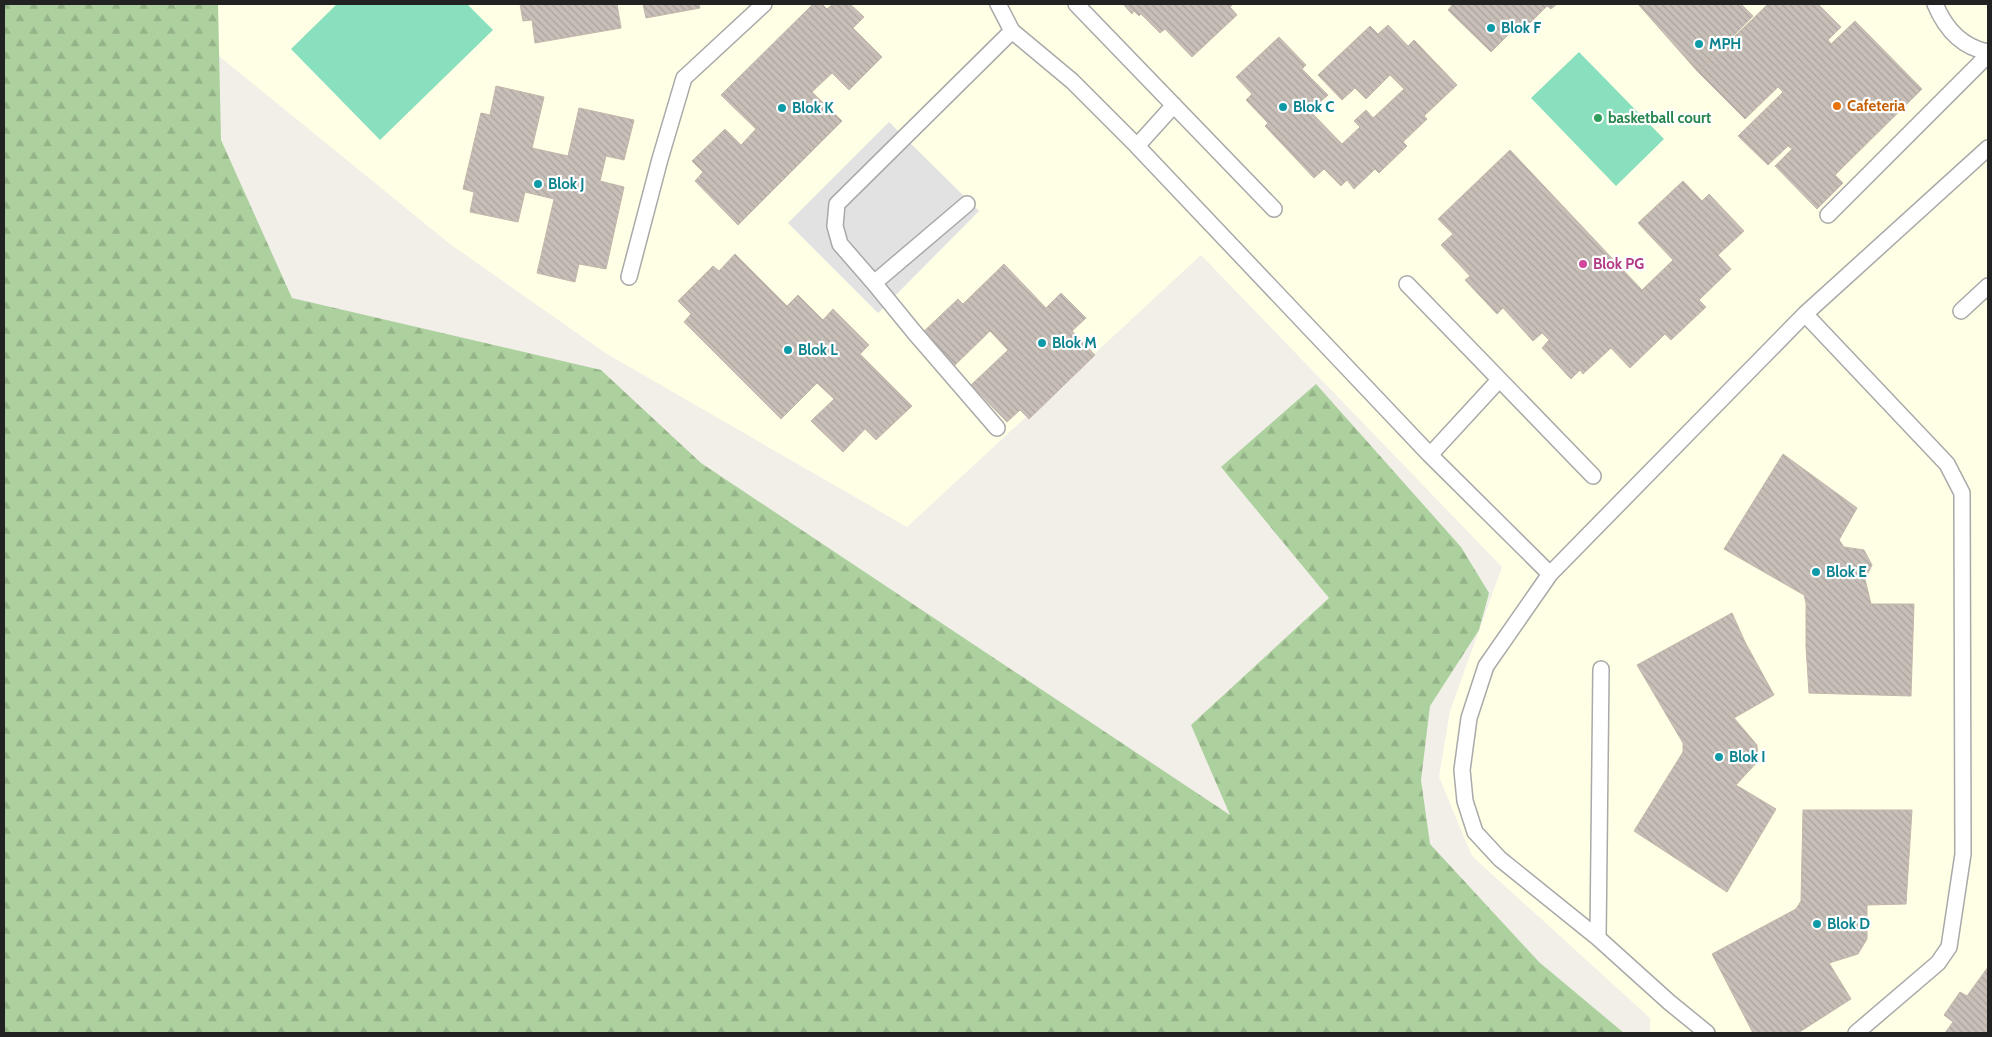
<svg xmlns="http://www.w3.org/2000/svg" width="1992" height="1037" font-family="Cabin,sans-serif">
<style>
.education{fill:#ffffe5}
.forest{fill:url(#forest-firs)}
.pitch{fill:#88e0be}
.parking{fill:#e2e2e2}
.building{fill:url(#building-back-hatch);stroke:#c4b6ab}
.lines{fill:none;stroke-linecap:round;stroke-linejoin:round}
.service-casing{stroke:#a9a9a9;stroke-width:18}
.service{stroke:#fff;stroke-width:15}
.culture-dot{fill:#0f9aa8;stroke:#fff;stroke-width:2}
.food-dot{fill:#e8710a;stroke:#fff;stroke-width:2}
.leisure-dot{fill:#2e9e5b;stroke:#fff;stroke-width:2}
.hotel-dot{fill:#d1479c;stroke:#fff;stroke-width:2}
.labels{text-anchor:middle;dominant-baseline:central;stroke-width:4.5;stroke-linejoin:round;paint-order:stroke}
.culture-label{font-size:15px;font-weight:bold;fill:#0d838f;stroke:#fff;text-anchor:start}
.food-label{font-size:15px;font-weight:bold;fill:#c56008;stroke:#fff;text-anchor:start}
.leisure-label{font-size:15px;font-weight:bold;fill:#27864d;stroke:#fff;text-anchor:start}
.hotel-label{font-size:15px;font-weight:bold;fill:#b23c85;stroke:#fff;text-anchor:start}
</style>
<defs>
<pattern id="forest-firs" width="22" height="20" patternUnits="userSpaceOnUse" patternTransform="scale(1.25)"><rect width="22" height="20" fill="#add19e"/><path d="M5 1l3.5 6h-7zM16 11l3.5 6h-7z" fill="#95b388"/></pattern>
<pattern id="building-back-hatch" width="6" height="6" patternUnits="userSpaceOnUse" patternTransform="scale(1.25)"><rect width="6" height="6" fill="#c7bfb8"/><path d="M-1 5l2 2M0 0l6 6M5-1l2 2" fill="none" stroke="#aba49e"/></pattern>
</defs>
<rect width="100%" height="100%" fill="#f2efe9"/>
<path class="education" d="M 155,4 L 1988,4 L 1988,1033 L 1650,1033 L 1650,1018 L 1472,856 L 1439,777 L 1450,711 L 1502,567 L 1201,255 L 907,527 L 607,354 L 450,244 Z"/>
<path class="forest" d="M 4,4 L 218,4 L 221,140 L 292,298 L 601,370 L 701,463 L 1230,815 L 1191,725 L 1329,598 L 1221,467 L 1316,384 L 1461,547 L 1489,593 L 1479,630 L 1430,706 L 1421,780 L 1430,844 L 1539,962 L 1624,1033 L 4,1033 Z"/>
<path class="pitch" d="M 337,4 L 467,4 L 493,30 L 380,140 L 291,49 Z
M 1579,52 L 1664,139 L 1616,186 L 1531,98 Z"/>
<path class="parking" d="M 889,122 L 979,211 L 878,313 L 788,223 Z"/>
<path class="building" d="M 520,4 L 617,4 L 621,28 L 535,43 L 532,20 L 523,21 Z
M 643,4 L 699,4 L 700,8 L 646,18 Z
M 813,4 L 822,4 L 827,9 L 833,4 L 850,4 L 864,17 L 853,28 L 882,57 L 849,90 L 832,73 L 812,92 L 842,121 L 738,225 L 695,181 L 703,172 L 692,161 L 725,129 L 741,145 L 756,129 L 721,95 Z
M 1123,4 L 1233,4 L 1230,7 L 1237,15 L 1192,57 L 1165,29 L 1160,33 L 1141,14 L 1139,16 L 1134,11 L 1132,14 Z
M 1453,4 L 1557,4 L 1551,9 L 1547,6 L 1522,31 L 1517,26 L 1491,52 L 1448,10 Z
M 1638,4 L 1741,4 L 1753,16 L 1698,72 Z
M 1768,4 L 1818,4 L 1841,27 L 1828,40 L 1831,44 L 1855,21 L 1922,89 L 1835,175 L 1843,183 L 1817,209 L 1775,166 L 1792,149 L 1788,146 L 1768,165 L 1738,136 L 1783,92 L 1778,87 L 1745,119 L 1698,72 Z
M 1388,25 L 1408,46 L 1414,40 L 1457,85 L 1424,116 L 1427,119 L 1403,142 L 1407,146 L 1379,173 L 1375,169 L 1354,189 L 1347,180 L 1341,186 L 1324,169 L 1314,178 L 1265,126 L 1268,123 L 1246,100 L 1252,94 L 1236,77 L 1279,37 L 1306,65 L 1302,69 L 1328,95 L 1310,111 L 1342,144 L 1360,127 L 1354,121 L 1366,110 L 1373,118 L 1404,89 L 1390,75 L 1366,99 L 1355,88 L 1342,100 L 1318,75 L 1370,26 L 1378,34 Z
M 496,86 L 544,97 L 532,148 L 568,156 L 579,108 L 634,120 L 624,160 L 606,156 L 600,181 L 624,187 L 606,269 L 579,264 L 575,282 L 537,273 L 554,199 L 525,192 L 518,222 L 470,212 L 474,192 L 463,189 L 481,113 L 490,115 Z
M 1510,150 L 1642,290 L 1673,260 L 1638,223 L 1683,181 L 1702,201 L 1709,194 L 1744,231 L 1718,255 L 1731,269 L 1699,300 L 1706,307 L 1671,340 L 1665,334 L 1630,368 L 1611,348 L 1583,374 L 1580,370 L 1571,379 L 1542,348 L 1549,340 L 1542,333 L 1533,341 L 1503,308 L 1497,314 L 1465,280 L 1470,276 L 1441,245 L 1453,234 L 1438,219 Z
M 735,254 L 787,306 L 798,295 L 823,320 L 833,309 L 869,345 L 860,354 L 912,406 L 876,440 L 865,429 L 843,452 L 811,421 L 834,399 L 817,383 L 781,419 L 684,322 L 691,314 L 678,301 L 713,266 L 719,271 Z
M 1004,264 L 1046,308 L 1061,293 L 1086,318 L 1072,331 L 1095,355 L 1029,419 L 1020,410 L 1007,422 L 971,385 L 1008,350 L 990,331 L 952,368 L 920,335 L 958,299 L 963,304 Z
M 1783,454 L 1857,508 L 1839,540 L 1844,547 L 1864,550 L 1872,565 L 1865,579 L 1871,604 L 1914,604 L 1911,696 L 1809,693 L 1806,647 L 1806,603 L 1804,595 L 1724,549 Z
M 1732,613 L 1745,642 L 1774,695 L 1734,718 L 1757,745 L 1758,761 L 1736,785 L 1776,809 L 1727,892 L 1634,831 L 1683,752 L 1683,743 L 1637,665 Z
M 1803,810 L 1912,810 L 1906,904 L 1867,905 L 1867,939 L 1858,954 L 1829,963 L 1851,999 L 1798,1033 L 1753,1033 L 1712,954 L 1796,909 L 1801,901 Z
M 1988,967 L 1988,1033 L 1945,1033 L 1953,1022 L 1944,1015 L 1960,992 L 1967,996 Z"/>
<g class="lines">
<defs>
<path id="service" d="M 998,4 L 1012,31 L 1072,81 L 1137,146
M 1076,4 L 1274,209
M 1935,4 C 1945,28 1961,47 1988,52
M 1174,105 L 1137,146 L 1430,455 L 1550,574 L 1805,314 L 1988,148
M 967,204 L 874,283 L 840,244 L 835,226 L 837,204 L 1012,31
M 1828,215 L 1988,55
M 629,277 L 660,159 L 684,78 L 764,4
M 874,283 L 914,332 L 997,428
M 1407,284 L 1593,476
M 1961,311 L 1988,286
M 1805,314 L 1947,464 L 1962,493 L 1963,854 L 1949,947 L 1938,963 L 1856,1033
M 1430,455 L 1499,380
M 1550,574 L 1486,666 L 1469,718 L 1462,770 L 1465,801 L 1475,832 L 1500,859 L 1598,938 L 1669,1002 L 1707,1033
M 1598,938 L 1601,669"/>
</defs>
<use href="#service" class="service-casing"/>
<use href="#service" class="service"/>
</g>
<g class="culture-dot">
<circle cx="1491" cy="28" r="5"/>
<circle cx="1699" cy="44" r="5"/>
<circle cx="1283" cy="107" r="5"/>
<circle cx="782" cy="108" r="5"/>
<circle cx="538" cy="184" r="5"/>
<circle cx="1042" cy="343" r="5"/>
<circle cx="788" cy="350" r="5"/>
<circle cx="1816" cy="572" r="5"/>
<circle cx="1719" cy="757" r="5"/>
<circle cx="1817" cy="924" r="5"/>
</g>
<circle class="food-dot" cx="1837" cy="106" r="5"/>
<circle class="leisure-dot" cx="1598" cy="118" r="5"/>
<circle class="hotel-dot" cx="1583" cy="264" r="5"/>
<g class="labels">
<g class="culture-label">
<text x="1501" y="28">Blok F</text>
<text x="1709" y="44">MPH</text>
<text x="1293" y="107">Blok C</text>
<text x="792" y="108">Blok K</text>
<text x="548" y="184">Blok J</text>
<text x="1052" y="343">Blok M</text>
<text x="798" y="350">Blok L</text>
<text x="1826" y="572">Blok E</text>
<text x="1729" y="757">Blok I</text>
<text x="1827" y="924">Blok D</text>
</g>
<g class="food-label">
<text x="1847" y="106">Cafeteria</text>
</g>
<g class="leisure-label">
<text x="1608" y="118">basketball court</text>
</g>
<g class="hotel-label">
<text x="1593" y="264">Blok PG</text>
</g>
</g>
<rect width="1992" height="1037" fill="none" stroke="#222222" stroke-width="10"/>
</svg>
